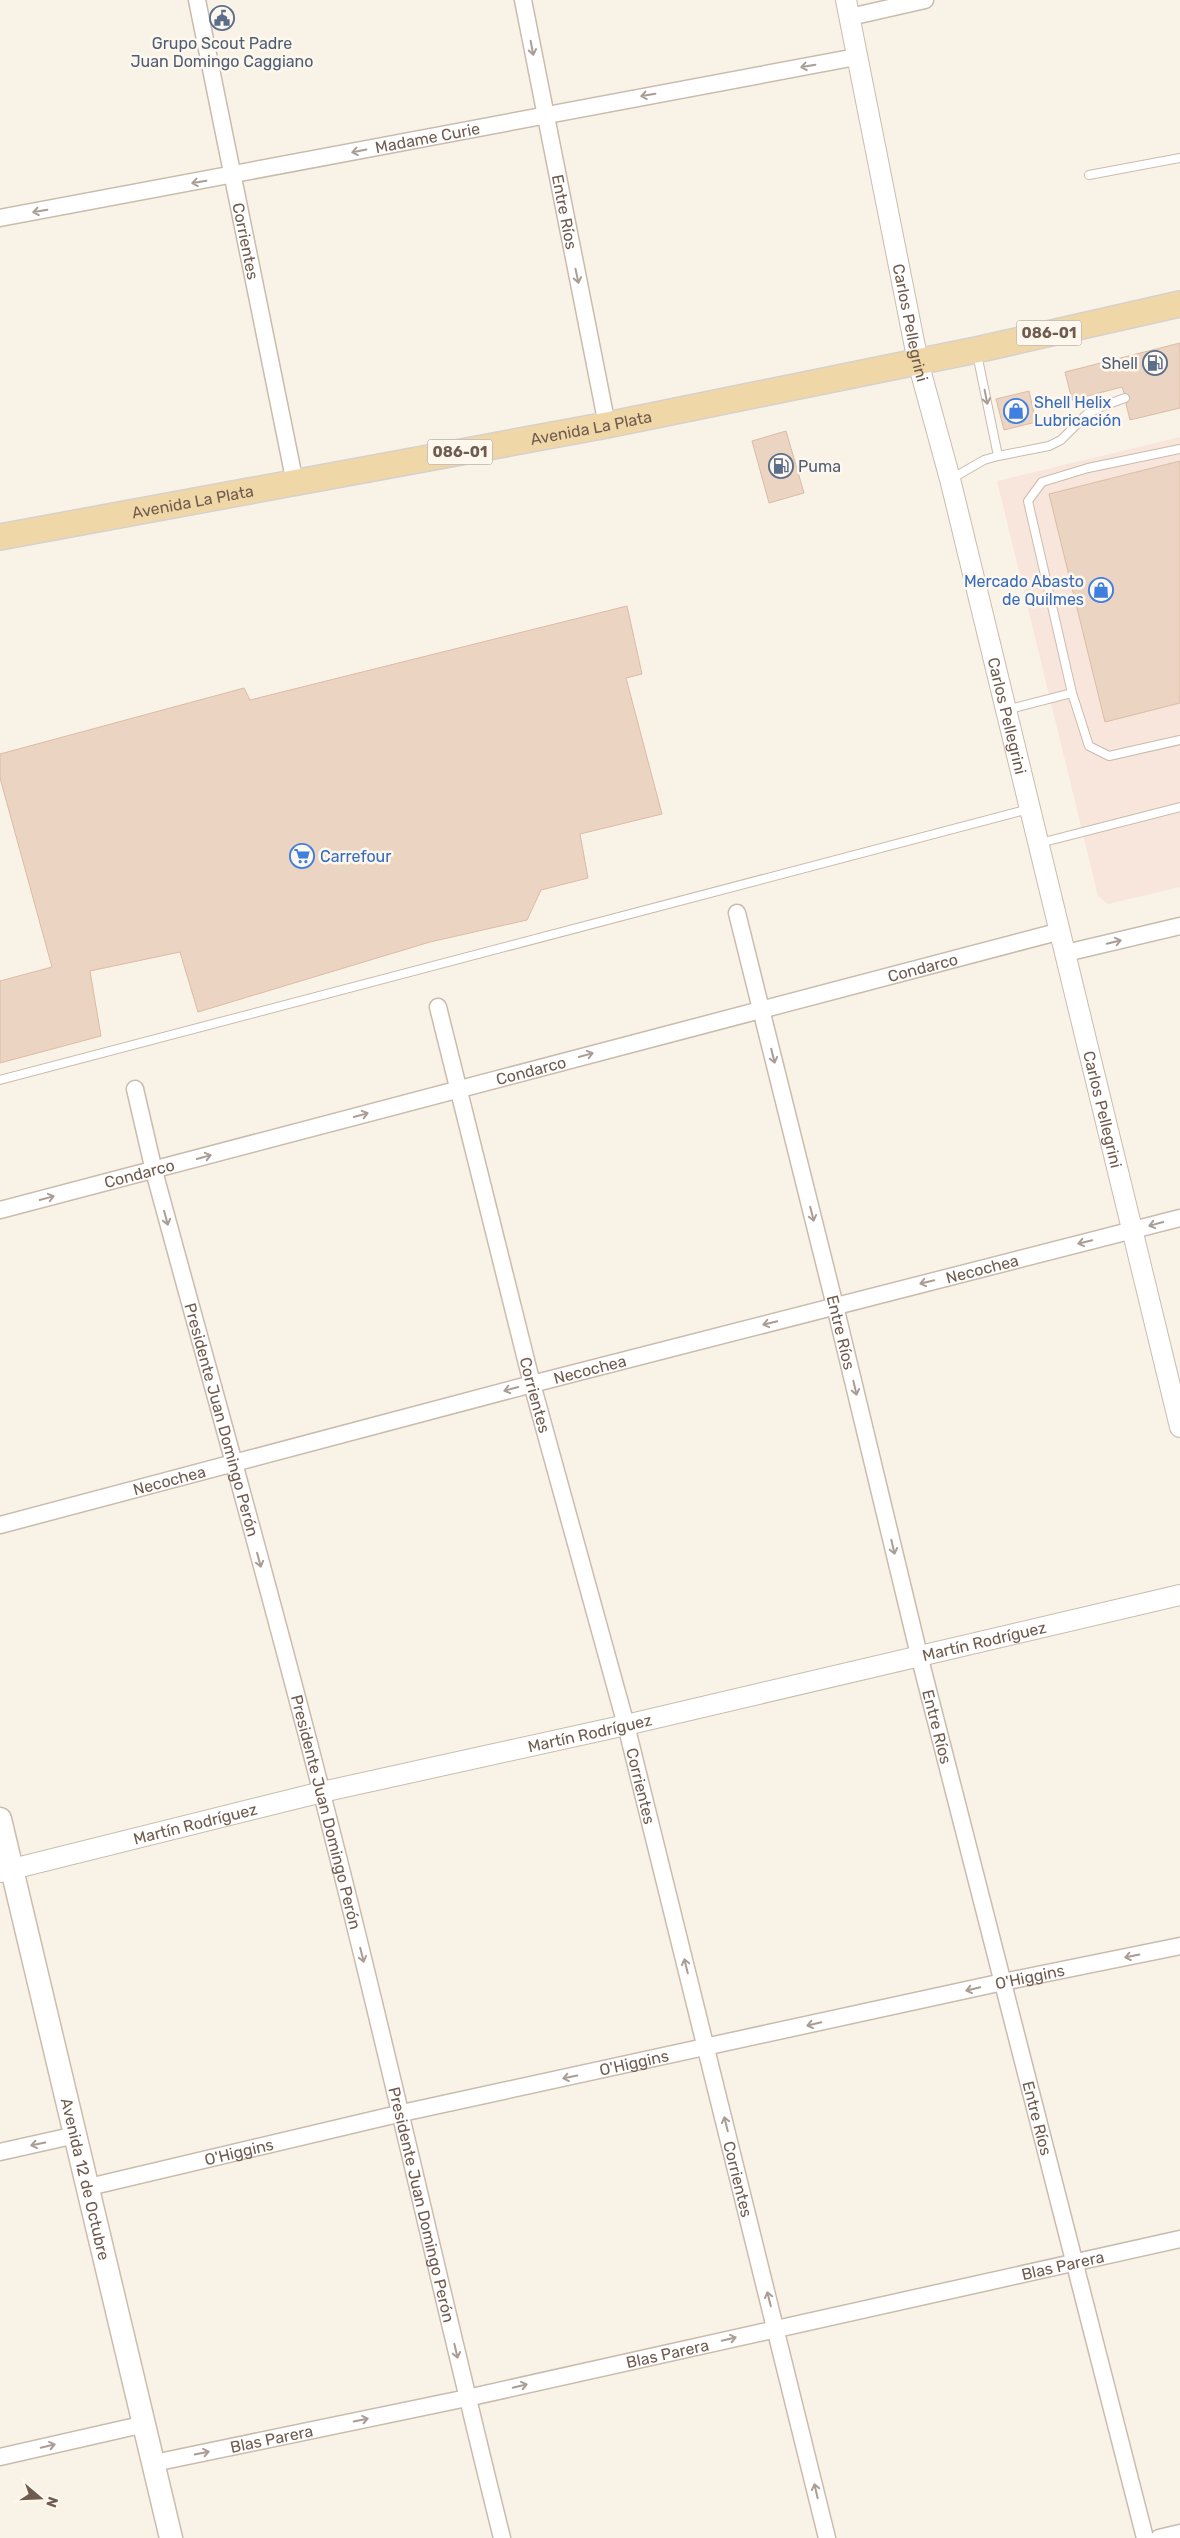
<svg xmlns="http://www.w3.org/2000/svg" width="1180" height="2538" font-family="Rubik,sans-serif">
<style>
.commercial{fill:#f8e5dc}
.building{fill:#ebd4c2;stroke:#dcbba4}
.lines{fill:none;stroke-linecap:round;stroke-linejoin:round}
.service-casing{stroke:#cabbae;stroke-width:10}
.minor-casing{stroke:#cabbae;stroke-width:19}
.tertiary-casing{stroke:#cabbae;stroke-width:22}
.secondary-casing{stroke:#ccbcad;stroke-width:25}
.primary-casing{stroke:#d7d1ce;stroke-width:28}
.service{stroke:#fff;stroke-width:8}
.minor{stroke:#fff;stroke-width:16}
.tertiary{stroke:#fff;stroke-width:20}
.secondary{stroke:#fff;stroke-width:22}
.primary{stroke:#f0d7a7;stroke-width:25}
.oneway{stroke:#a99d95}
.labels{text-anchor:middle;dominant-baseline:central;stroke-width:5;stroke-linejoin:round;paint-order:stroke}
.shield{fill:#fdf7ed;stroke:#9a8a7e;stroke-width:1}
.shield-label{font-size:15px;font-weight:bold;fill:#705b4f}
.service-label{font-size:16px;fill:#4e5e75;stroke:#fdf7ed}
.street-label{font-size:16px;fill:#705b4f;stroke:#fdf7ed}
.shop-label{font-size:16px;fill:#366cbe;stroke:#fdf7ed;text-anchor:start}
</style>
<rect width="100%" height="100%" fill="#f9f3e7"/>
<path class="commercial" d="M 1180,437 L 1180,887 L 1108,904 L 1098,896 L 997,481 Z"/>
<path class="building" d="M 1180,343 L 1180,408 L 1130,420 L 1126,404 L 1130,397 L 1124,393 L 1122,387 L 1072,400 L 1065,372 Z
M 1029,391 L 1036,422 L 1004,430 L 996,399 Z
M 786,431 L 804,493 L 769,503 L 752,441 Z
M 1180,461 L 1180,703 L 1105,722 L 1049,494 Z
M 627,606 L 642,674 L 626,678 L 662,814 L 580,834 L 588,878 L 541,890 L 527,920 L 430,942 L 198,1012 L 180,952 L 90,971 L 101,1036 L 0,1063 L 0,981 L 52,967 L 0,778 L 0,754 L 244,688 L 250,700 Z"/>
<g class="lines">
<defs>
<path id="service" d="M 1089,175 L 1180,158
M 1180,449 L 1088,468 L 1042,482 L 1028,501 L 1072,693 L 1089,746 L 1109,756 L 1180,740
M 998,456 L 1049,446 L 1061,440 L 1087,414 L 1103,406 L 1125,398
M 951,479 L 984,460 L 998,456 L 977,354
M 1006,710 L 1072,693
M 1040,843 L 1180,807
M 0,1080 L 1029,809"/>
<g id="minor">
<path id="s1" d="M 197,0 L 295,483"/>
<path id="s2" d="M 523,0 L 607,425"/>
<path d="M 850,17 L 925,0"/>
<path id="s3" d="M 0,218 L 856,57"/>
<path id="s4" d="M 737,913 L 835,1306 L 919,1655 L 1145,2538"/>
<path d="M 1066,953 L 1180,926"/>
<path id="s5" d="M 438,1007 L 532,1384 L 626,1725 L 827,2538"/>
<path id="s6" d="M 135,1089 L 154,1171 C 210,1378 269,1585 322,1794 C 386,2041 440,2290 502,2538"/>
<path id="s7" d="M 0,1210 L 1061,931"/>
<path id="s8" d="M 0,1525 L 532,1384 L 1180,1218"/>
<path d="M 0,2152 L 76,2135"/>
<path id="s9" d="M 89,2187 L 402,2113 L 1003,1982 L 1180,1946"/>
<path d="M 0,2457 L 145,2424"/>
<path id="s10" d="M 154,2463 L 467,2398 L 1180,2239"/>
<path d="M 1159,2538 L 1180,2533"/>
</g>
<g id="tertiary">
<path id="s11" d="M 846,0 L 918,362 L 950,479 L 1180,1427"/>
<path id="s12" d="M 0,1872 L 322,1792 L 626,1725 L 1180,1595"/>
</g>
<g id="secondary">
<path id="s13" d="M 0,1819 L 171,2538"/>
</g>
<g id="primary">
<path id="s14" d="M 0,537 L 607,425 L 976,350 L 1180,304"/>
</g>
</defs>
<use href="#service" class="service-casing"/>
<use href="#minor" class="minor-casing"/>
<use href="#tertiary" class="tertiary-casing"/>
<use href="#secondary" class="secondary-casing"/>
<use href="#primary" class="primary-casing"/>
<use href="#service" class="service"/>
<use href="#minor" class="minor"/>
<use href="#tertiary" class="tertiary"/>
<use href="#secondary" class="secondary"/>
<use href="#primary" class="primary"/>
</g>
<defs><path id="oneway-shaft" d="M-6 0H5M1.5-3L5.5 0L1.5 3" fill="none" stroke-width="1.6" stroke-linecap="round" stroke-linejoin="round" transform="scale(1.25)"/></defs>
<g class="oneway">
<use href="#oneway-shaft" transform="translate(532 48) rotate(79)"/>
<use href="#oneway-shaft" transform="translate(808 66) rotate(170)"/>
<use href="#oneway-shaft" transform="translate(648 95) rotate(170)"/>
<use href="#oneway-shaft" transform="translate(359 151) rotate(169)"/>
<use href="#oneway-shaft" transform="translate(199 182) rotate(170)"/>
<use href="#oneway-shaft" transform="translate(40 211) rotate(170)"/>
<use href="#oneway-shaft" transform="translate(577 276) rotate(78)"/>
<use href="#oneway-shaft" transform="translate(986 397) rotate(79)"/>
<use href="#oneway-shaft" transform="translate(1114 942) rotate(-14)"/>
<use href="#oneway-shaft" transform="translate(586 1055) rotate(-15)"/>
<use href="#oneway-shaft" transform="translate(773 1056) rotate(76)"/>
<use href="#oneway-shaft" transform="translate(361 1115) rotate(-15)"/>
<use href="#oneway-shaft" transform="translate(204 1157) rotate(-15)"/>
<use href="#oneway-shaft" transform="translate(47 1198) rotate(-15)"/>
<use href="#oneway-shaft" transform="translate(812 1214) rotate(76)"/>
<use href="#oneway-shaft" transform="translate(166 1218) rotate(75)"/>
<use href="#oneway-shaft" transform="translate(1156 1224) rotate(165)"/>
<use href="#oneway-shaft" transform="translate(1085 1242) rotate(166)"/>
<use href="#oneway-shaft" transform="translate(927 1282) rotate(166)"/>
<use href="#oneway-shaft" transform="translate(770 1323) rotate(166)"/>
<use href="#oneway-shaft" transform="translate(855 1388) rotate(77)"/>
<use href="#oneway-shaft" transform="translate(511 1389) rotate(165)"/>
<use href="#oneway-shaft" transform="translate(893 1547) rotate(77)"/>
<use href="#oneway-shaft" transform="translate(259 1560) rotate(75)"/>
<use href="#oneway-shaft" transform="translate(362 1955) rotate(76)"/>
<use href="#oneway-shaft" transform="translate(1132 1956) rotate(169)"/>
<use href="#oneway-shaft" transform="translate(686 1966) rotate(-104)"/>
<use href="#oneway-shaft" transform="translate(973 1989) rotate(167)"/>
<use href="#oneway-shaft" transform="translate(814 2024) rotate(167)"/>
<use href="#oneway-shaft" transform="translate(570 2077) rotate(168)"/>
<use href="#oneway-shaft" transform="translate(726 2124) rotate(-104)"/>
<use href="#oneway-shaft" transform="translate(38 2144) rotate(168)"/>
<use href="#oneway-shaft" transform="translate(769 2299) rotate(-104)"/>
<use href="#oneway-shaft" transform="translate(729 2339) rotate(-13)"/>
<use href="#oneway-shaft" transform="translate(456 2351) rotate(77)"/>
<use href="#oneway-shaft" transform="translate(520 2386) rotate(-13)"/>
<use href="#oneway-shaft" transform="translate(361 2420) rotate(-12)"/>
<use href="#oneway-shaft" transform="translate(48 2446) rotate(-13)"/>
<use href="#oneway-shaft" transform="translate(202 2453) rotate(-12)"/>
<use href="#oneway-shaft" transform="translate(816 2491) rotate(-103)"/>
</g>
<defs>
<symbol id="civic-ring" viewBox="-11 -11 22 22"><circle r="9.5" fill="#fdf7ed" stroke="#5c6f8a" stroke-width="1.5"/><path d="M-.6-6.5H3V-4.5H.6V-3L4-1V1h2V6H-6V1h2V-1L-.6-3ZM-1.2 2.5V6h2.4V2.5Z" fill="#5c6f8a"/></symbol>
<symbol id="fuel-ring" viewBox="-11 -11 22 22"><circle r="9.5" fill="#fdf7ed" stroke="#5c6f8a" stroke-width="1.5"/><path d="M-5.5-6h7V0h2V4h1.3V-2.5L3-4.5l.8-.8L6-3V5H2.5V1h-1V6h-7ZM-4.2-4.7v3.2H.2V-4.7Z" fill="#5c6f8a"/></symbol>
<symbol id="shop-ring" viewBox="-11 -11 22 22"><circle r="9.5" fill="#fdf7ed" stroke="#3f7fe0" stroke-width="1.5"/><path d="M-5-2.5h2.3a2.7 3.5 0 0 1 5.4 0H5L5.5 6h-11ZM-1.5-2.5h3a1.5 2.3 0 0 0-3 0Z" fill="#3f7fe0"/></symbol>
<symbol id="supermarket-ring" viewBox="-11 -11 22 22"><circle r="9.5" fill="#fdf7ed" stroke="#3f7fe0" stroke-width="1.5"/><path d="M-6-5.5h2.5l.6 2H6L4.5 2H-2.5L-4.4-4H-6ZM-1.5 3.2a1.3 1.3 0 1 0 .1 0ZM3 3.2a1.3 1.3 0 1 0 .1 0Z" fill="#3f7fe0"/></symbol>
</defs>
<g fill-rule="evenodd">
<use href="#civic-ring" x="208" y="4" width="28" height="28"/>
<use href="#fuel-ring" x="1141" y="349" width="28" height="28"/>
<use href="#shop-ring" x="1002" y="397" width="28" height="28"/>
<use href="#fuel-ring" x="767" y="452" width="28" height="28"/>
<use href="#shop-ring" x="1087" y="576" width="28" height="28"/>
<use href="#supermarket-ring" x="288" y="842" width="28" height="28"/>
</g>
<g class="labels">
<g class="shield">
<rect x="1016.5" y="320.5" width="65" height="25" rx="4"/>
<rect x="427.5" y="439.5" width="65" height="25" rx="4"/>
</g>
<g class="shield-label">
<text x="1049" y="333">086-01</text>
<text x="460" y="452">086-01</text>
</g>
<g class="service-label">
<text x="222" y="43">Grupo Scout Padre<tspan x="222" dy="18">Juan Domingo Caggiano</tspan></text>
<text x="1138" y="363" text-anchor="end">Shell</text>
<text x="798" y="466" text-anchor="start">Puma</text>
</g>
<g class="street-label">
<text stroke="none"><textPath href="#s3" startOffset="435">Madame Curie</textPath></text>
<text stroke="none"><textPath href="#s2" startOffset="216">Entre Ríos</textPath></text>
<text stroke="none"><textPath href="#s1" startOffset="246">Corrientes</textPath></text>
<text stroke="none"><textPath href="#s11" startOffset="329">Carlos Pellegrini</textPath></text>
<text stroke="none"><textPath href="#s14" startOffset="601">Avenida La Plata</textPath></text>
<text stroke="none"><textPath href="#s14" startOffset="196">Avenida La Plata</textPath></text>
<text stroke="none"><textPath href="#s11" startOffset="734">Carlos Pellegrini</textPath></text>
<text stroke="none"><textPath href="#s7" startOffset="954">Condarco</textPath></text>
<text stroke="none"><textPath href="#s7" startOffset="549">Condarco</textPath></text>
<text stroke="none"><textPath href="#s11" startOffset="1139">Carlos Pellegrini</textPath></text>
<text stroke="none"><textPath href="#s7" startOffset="144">Condarco</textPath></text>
<text stroke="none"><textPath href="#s8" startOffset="1015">Necochea</textPath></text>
<text stroke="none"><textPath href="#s4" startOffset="432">Entre Ríos</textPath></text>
<text stroke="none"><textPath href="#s8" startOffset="610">Necochea</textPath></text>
<text stroke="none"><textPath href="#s5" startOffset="400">Corrientes</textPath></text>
<text stroke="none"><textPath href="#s6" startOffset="342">Presidente Juan Domingo Perón</textPath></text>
<text stroke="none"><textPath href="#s8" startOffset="175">Necochea</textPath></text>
<text stroke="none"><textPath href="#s12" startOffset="1011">Martín Rodríguez</textPath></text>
<text stroke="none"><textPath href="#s4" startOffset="838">Entre Ríos</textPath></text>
<text stroke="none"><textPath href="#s12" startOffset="606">Martín Rodríguez</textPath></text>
<text stroke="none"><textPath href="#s5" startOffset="805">Corrientes</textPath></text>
<text stroke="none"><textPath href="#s6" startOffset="748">Presidente Juan Domingo Perón</textPath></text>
<text stroke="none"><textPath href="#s12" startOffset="201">Martín Rodríguez</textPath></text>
<text stroke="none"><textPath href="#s9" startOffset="964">O'Higgins</textPath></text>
<text stroke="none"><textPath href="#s9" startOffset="559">O'Higgins</textPath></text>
<text stroke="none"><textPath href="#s4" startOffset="1242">Entre Ríos</textPath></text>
<text stroke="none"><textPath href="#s9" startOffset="154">O'Higgins</textPath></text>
<text stroke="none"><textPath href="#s13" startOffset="370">Avenida 12 de Octubre</textPath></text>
<text stroke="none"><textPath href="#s5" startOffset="1210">Corrientes</textPath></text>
<text stroke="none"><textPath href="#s6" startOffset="1152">Presidente Juan Domingo Perón</textPath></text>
<text stroke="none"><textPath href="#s10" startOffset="930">Blas Parera</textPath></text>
<text stroke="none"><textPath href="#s10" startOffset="525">Blas Parera</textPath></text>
<text stroke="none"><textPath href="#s10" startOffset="120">Blas Parera</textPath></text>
</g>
<g class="shop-label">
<text x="1034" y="402">Shell Helix<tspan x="1034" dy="18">Lubricación</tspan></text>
<text x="1084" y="581" text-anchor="end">Mercado Abasto<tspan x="1084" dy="18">de Quilmes</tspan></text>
<text x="320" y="856">Carrefour</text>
</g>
</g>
<g transform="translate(40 2498) rotate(109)" stroke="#fdf7ed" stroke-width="4" paint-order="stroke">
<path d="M0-4L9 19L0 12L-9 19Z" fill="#705b4f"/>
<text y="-8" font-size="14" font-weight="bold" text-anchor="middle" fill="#705b4f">N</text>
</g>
</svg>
